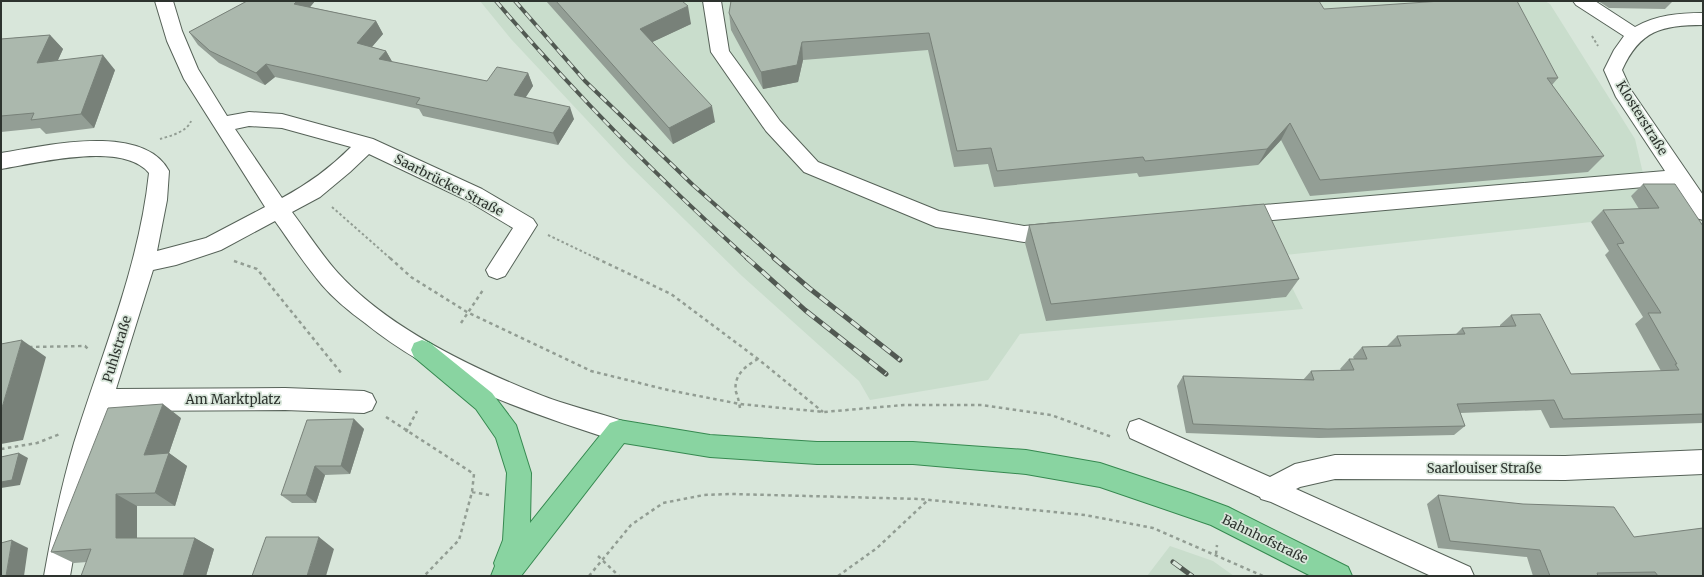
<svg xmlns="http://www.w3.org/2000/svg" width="1704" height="577" font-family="Merriweather,serif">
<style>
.built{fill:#c9ddcc}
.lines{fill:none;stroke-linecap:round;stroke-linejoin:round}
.minor-casing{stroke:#566258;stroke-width:2}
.major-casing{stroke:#368950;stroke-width:2}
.path-far1{stroke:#929d93;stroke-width:2;stroke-dasharray:2.5 2.5;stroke-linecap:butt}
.path{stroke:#929d93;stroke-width:2.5;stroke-dasharray:3.5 3.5;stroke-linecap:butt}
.minor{fill:#fff;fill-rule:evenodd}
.major{fill:#89d4a1;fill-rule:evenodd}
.rail-far1-casing{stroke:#515952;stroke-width:4}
.rail-casing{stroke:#515952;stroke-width:5}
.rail-far1{stroke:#d8e6da;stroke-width:2.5;stroke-dasharray:8;stroke-linecap:butt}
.rail{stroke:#d8e6da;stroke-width:3.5;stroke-dasharray:10;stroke-linecap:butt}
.wall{fill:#939e95}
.shaded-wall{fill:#788179}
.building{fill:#abb8ad;stroke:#788179}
.labels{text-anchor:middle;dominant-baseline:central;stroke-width:3.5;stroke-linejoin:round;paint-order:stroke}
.street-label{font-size:13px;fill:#2d332e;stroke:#d8e6da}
</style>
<rect width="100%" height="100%" fill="#d8e6da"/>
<path class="built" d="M 480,1 L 1545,1 L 1550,4 L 1635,139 L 1648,195 L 1662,195 L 1646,219 L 1591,222 L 1276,256 L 1303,309 L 1020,334 L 988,380 L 870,400 L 859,381 L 742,276 L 628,164 L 511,39 Z
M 1170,546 L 1213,561 L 1234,576 L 1147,576 Z"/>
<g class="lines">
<defs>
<path id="minor" d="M 155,1 L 173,1 L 182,31 L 198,69 L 227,116 L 249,112 L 282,114 L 373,139 L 482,189 L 533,219 L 537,225 L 505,276 L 497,279 L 489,276 L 486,270 L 513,228 L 468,201 L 369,154 L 350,172 L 320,197 L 292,212 C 307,232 321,254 338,273 C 388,328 470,367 538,394 C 567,406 598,412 628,423 L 631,431 L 628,439 L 619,442 C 528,412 441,384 365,323 C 350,312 334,299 322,285 C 305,265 290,242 275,221 L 221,250 L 176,265 L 153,270 L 116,389 L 285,388 L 364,391 L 372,394 L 376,402 L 372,410 L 364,413 L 285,410 L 109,411 C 90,464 80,520 70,576 L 44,576 C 52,531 61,487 74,443 C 102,353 139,267 149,173 C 123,141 37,163 1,169 L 1,153 C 45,146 143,122 169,171 L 167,200 L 157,251 L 206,238 L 265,207 L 184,79 L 167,41 ZM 249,126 L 282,128 L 351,147 C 330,168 308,184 282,198 L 235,129 Z
M 703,1 L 721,1 L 729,51 L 780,121 L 818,162 L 939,211 L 1024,226 L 1057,223 L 1064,225 L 1068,231 L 1064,237 L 1057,239 L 1024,242 L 936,227 L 804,172 L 766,131 L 711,52 Z
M 1573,1 L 1595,1 L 1635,27 C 1656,15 1679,13 1703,13 L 1703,25 C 1662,25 1640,30 1622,70 L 1631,90 L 1703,195 L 1703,220 L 1696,218 L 1675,186 L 1644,187 L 1239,223 L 1232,221 L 1229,215 L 1232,209 L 1239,207 L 1665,171 L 1616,97 L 1604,70 L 1614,50 L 1624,36 L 1576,5 Z
M 1139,419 L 1270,477 L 1295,464 L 1335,455 L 1565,456 L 1703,450 L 1703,474 L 1565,480 L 1335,479 L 1300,487 L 1296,489 L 1470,567 L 1474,576 L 1431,576 L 1271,502 L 1261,499 L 1260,497 L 1130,438 L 1127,430 L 1130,422 Z"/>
<path id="major" d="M 422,340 L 430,343 L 492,393 L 516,425 L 531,473 L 530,523 L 610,423 L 619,420 L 710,435 L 817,442 L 913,442 L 1026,450 L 1100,463 L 1190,493 L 1228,507 L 1348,567 L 1352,576 L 1311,576 L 1211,525 L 1100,487 L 1026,474 L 913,464 L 817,464 L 710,457 L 624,443 L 521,576 L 491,576 L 495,566 L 494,563 L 503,540 L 507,473 L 496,438 L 476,409 L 414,357 L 411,350 L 414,343 Z"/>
</defs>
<use href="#minor" class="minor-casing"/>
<use href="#major" class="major-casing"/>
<path class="path-far1" d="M 1592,36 L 1598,46
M 160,139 C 170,136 187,132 191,121
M 332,207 L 391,259
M 548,235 L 598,259"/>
<path class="path" d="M 390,258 L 411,277 L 467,312 L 591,371 L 668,390 L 740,404 L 824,412 L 904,405 L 982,405 L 1051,415 L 1112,437
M 596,258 L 671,294 L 758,359 L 823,412
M 234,261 L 257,269 L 342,374
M 461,323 L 483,290
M 29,347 L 85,346 L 89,350
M 740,408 C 739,402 738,397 736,392 C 733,376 745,366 758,359
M 386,417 L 474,474 L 472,492 L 459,540 L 424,576
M 406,432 L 417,411
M 1,449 L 37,443 L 60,434
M 472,492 L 489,495
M 1216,554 L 1217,545
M 598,556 L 619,576
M 589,576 L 631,525 L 663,503 L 704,495 L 732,494 L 920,499 L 1085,515 L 1153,528 L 1263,576
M 838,576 L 877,548 L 928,500"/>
<use href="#minor" class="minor"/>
<use href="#major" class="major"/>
<defs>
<path id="rail-far1" d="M 496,1 C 574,93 658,178 748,259
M 515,1 L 585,81 L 693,185 L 776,259"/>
<path id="rail" d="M 747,258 L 805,310 L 886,374
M 774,258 L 809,288 L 900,360
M 1173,562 L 1192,576"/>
</defs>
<use href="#rail-far1" class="rail-far1-casing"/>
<use href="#rail" class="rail-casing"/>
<use href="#rail-far1" class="rail-far1"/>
<use href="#rail" class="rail"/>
</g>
<path class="wall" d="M 236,1 L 315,1 L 310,7 L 376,21 L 383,34 L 372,47 L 386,51 L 392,62 L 487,81 L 528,73 L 533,86 L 526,97 L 574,119 L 558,145 L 423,116 L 419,109 L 275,77 L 265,85 L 219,63 L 198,45 L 189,32 L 245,2 Z
M 546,1 L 682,1 L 691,24 L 652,42 L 715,122 L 673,144 Z
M 1598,1 L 1673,1 L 1665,9 L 1609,8 Z
M 1324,9 L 1558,78 L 1552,85 L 1604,156 L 1588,172 L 1310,196 L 1281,140 L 1258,165 L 1139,177 L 1137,173 L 994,187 L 988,164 L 954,167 L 928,50 L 803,60 L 798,82 L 763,89 L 731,30 L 729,13 Z
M 50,35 L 63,49 L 58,60 L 115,70 L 94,128 L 46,134 L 40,128 L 1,132 L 1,39 Z
M 1643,184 L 1703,226 L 1703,423 L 1550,428 L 1541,410 L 1460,413 L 1465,426 L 1454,435 L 1319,438 L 1186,433 L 1177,386 L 1183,376 L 1303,380 L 1311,371 L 1341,370 L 1340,369 L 1349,359 L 1354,359 L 1353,357 L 1362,347 L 1387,346 L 1397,336 L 1456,334 L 1462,328 L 1500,327 L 1500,325 L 1511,315 L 1571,374 L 1661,371 L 1635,324 L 1643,317 L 1605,255 L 1609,251 L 1591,222 L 1603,210 L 1639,209 L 1631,196 Z
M 1029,225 L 1299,279 L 1286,297 L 1046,321 L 1025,243 Z
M 181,418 L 169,453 L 187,466 L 175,506 L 137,506 L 137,538 L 195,538 L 214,549 L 206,576 L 81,576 L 87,562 L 74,563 L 51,552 Z
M 354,419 L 364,429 L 350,474 L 325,475 L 316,503 L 292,503 L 281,495 Z
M 1438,495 L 1634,537 L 1703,576 L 1533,576 L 1527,557 L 1438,548 L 1427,504 Z"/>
<path class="shaded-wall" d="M 297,1 L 315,1 L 302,17 L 294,4 Z
M 688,6 L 691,24 L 644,46 L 640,29 Z
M 376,21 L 383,34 L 364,56 L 357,43 Z
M 50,35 L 63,49 L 50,77 L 37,63 Z
M 802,42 L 803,60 L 798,82 L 763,89 L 761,72 Z
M 386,51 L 393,63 L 379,59 Z
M 103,55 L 115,70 L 94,128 L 81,114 Z
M 266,64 L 275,77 L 265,85 L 256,73 Z
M 528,73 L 533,86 L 519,107 L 514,95 Z
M 712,106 L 715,122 L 673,144 L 669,128 Z
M 570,107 L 574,119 L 558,145 L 553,133 Z
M 1290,123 L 1281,140 L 1258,165 L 1267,149 Z
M 22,340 L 46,357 L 23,440 L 1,444 L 1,411 Z
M 163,404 L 181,418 L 169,453 L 187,466 L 175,506 L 155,493 L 144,455 Z
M 354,419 L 364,429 L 350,474 L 341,466 Z
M 19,453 L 28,458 L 20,485 L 1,488 L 1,482 Z
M 315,466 L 325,475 L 316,503 L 306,495 Z
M 116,494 L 137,506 L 137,549 L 116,538 Z
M 319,537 L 334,549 L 326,576 L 307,576 Z
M 195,538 L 214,549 L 206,576 L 183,576 Z
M 12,540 L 28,548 L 24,576 L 6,576 Z"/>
<path class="building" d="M 247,1 L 297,1 L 294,4 L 376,21 L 357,43 L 386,51 L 379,59 L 487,81 L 497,67 L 528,73 L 514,95 L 570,107 L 553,133 L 416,104 L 420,98 L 266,64 L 256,73 L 210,51 L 189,32 Z
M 556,1 L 682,1 L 688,6 L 640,29 L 712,106 L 669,128 Z
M 731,1 L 1319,1 L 1324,9 L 1441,1 L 1517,1 L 1558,78 L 1547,78 L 1604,156 L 1320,180 L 1290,123 L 1267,149 L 1145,161 L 1143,157 L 997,171 L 991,148 L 957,151 L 929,33 L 802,42 L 797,65 L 761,72 L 729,13 Z
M 50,35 L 37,63 L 103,55 L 81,114 L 31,120 L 34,113 L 1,116 L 1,39 Z
M 1643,184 L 1675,184 L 1703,226 L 1703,414 L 1563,419 L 1554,400 L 1457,404 L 1465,426 L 1328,429 L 1193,424 L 1183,376 L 1314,380 L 1311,371 L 1354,370 L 1349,359 L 1367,359 L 1362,347 L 1401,346 L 1397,336 L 1465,334 L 1462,328 L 1516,326 L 1511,315 L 1540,314 L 1571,374 L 1679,370 L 1675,364 L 1677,364 L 1648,313 L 1661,313 L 1617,244 L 1624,243 L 1603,210 L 1659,208 Z
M 1264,204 L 1299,279 L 1051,304 L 1029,225 Z
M 22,340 L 1,411 L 1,344 Z
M 163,404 L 144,455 L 169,453 L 155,493 L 116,494 L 116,538 L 195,538 L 183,576 L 81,576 L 91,549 L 51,552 L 108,408 Z
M 354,419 L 341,466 L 315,466 L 306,495 L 281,495 L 307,420 Z
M 19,453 L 12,480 L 1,482 L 1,457 Z
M 1438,495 L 1523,504 L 1614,507 L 1634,537 L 1703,528 L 1703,576 L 1658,576 L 1655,572 L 1597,573 L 1598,576 L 1550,576 L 1540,550 L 1450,541 Z
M 266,537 L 319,537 L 307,576 L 252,576 Z
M 12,540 L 6,576 L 1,576 L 1,543 Z"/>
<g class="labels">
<g class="street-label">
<text transform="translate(1642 118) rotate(58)">Klosterstraße</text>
<text transform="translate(449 185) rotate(27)">Saarbrücker Straße</text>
<text transform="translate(117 349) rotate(-73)">Puhlstraße</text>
<text x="233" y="399">Am Marktplatz</text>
<text x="1484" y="468">Saarlouiser Straße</text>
<text transform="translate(1265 539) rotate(26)">Bahnhofstraße</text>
</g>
</g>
<rect width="1704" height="577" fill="none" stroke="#2d332e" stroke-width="4"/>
</svg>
